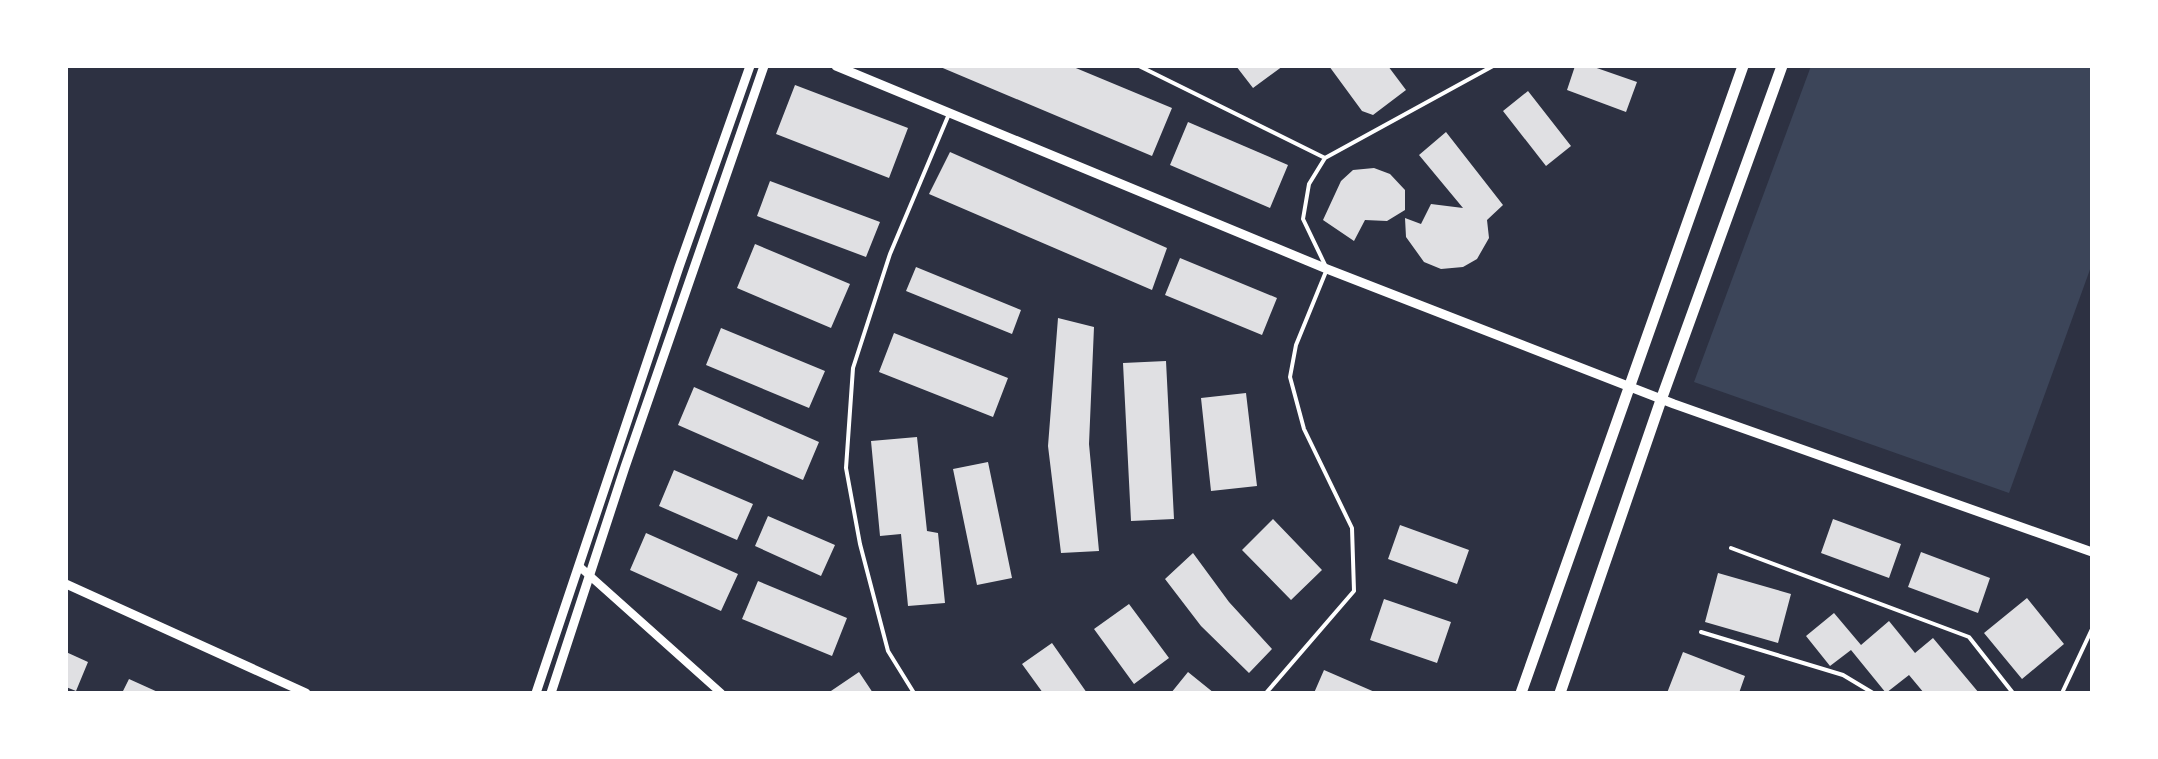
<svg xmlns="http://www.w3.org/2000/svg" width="2158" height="759" font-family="Figtree,sans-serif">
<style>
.green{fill:#3c4559}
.building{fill:#e0e0e3}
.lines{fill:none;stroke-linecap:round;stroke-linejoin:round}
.service{stroke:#fff;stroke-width:4}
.minor{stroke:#fff;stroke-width:8}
.tertiary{stroke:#fff;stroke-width:9}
.secondary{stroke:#fff;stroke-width:11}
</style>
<rect width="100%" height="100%" fill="#2d3142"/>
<path class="green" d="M 1811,66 L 2092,66 L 2092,264 L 2009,493 L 1694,382 Z"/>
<path class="building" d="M 938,66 L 1071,66 L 1172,108 L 1152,156 Z
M 1236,66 L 1283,66 L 1253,88 Z
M 1329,66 L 1388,66 L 1406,90 L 1373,115 L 1362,111 Z
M 1575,66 L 1591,66 L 1637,82 L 1626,112 L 1567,90 Z
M 795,85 L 908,128 L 889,178 L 776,134 Z
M 1528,91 L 1571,146 L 1546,166 L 1503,111 Z
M 1188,122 L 1288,165 L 1270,208 L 1170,165 Z
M 1446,132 L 1503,205 L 1487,220 L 1489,238 L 1477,259 L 1463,267 L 1441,269 L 1424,262 L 1406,237 L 1405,218 L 1421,224 L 1431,204 L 1463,208 L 1419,155 Z
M 950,152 L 1167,248 L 1152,290 L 929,194 Z
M 1374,168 L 1390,174 L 1405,190 L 1405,210 L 1387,221 L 1365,220 L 1354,241 L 1323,220 L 1341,181 L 1353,170 Z
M 770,181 L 880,222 L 866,257 L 757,216 Z
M 755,244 L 850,284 L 831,328 L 737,288 Z
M 1180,258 L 1277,298 L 1262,335 L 1165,295 Z
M 916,267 L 1021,310 L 1012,334 L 906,291 Z
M 1058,318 L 1094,327 L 1089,444 L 1099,551 L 1061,553 L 1048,446 Z
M 721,328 L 825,371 L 809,408 L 706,365 Z
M 894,333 L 1008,378 L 993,417 L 879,372 Z
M 1166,361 L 1174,519 L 1131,521 L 1123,363 Z
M 694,387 L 819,442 L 803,480 L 678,425 Z
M 1246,393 L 1257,486 L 1211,491 L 1201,398 Z
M 917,437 L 927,531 L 938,533 L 945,603 L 908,606 L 901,534 L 880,536 L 871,441 Z
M 988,462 L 1012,578 L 977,585 L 953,469 Z
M 674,470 L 753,504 L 737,540 L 659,506 Z
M 768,516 L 835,545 L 821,576 L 755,546 Z
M 1273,519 L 1322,570 L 1291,600 L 1242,550 Z
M 1833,519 L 1901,544 L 1889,578 L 1821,553 Z
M 1400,525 L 1469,550 L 1457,584 L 1388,559 Z
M 646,533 L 738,574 L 721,611 L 630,570 Z
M 1921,552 L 1990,578 L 1978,613 L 1908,587 Z
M 1193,553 L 1229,602 L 1272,649 L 1249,673 L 1201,626 L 1165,579 Z
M 1718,573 L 1791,594 L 1778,643 L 1705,622 Z
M 758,581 L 847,618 L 832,656 L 742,619 Z
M 2027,598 L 2064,644 L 2022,679 L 1984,633 Z
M 1384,599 L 1451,622 L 1437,663 L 1370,640 Z
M 1129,604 L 1169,658 L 1134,684 L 1094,629 Z
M 1834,613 L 1861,645 L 1889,621 L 1915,653 L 1933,638 L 1979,693 L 1924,693 L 1909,675 L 1886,693 L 1851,650 L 1830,666 L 1806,636 Z
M 1052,643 L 1087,693 L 1043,693 L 1022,664 Z
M 66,652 L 88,662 L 76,691 L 66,687 Z
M 1683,652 L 1745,676 L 1739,693 L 1667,693 Z
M 1324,670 L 1377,693 L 1314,693 Z
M 859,672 L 873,693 L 828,693 Z
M 1188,672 L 1214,693 L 1171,693 Z
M 129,679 L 160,693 L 122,693 Z"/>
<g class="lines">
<path class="service" d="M 1139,66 L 1325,158
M 1731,548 L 1969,637 L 2013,693
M 1701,632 L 1843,675 L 1873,693
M 914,693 L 888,651 L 860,544 L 846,468 L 853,368 L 890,254 L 949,114
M 1266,693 L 1354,591 L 1352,528 L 1304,429 L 1290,377 L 1296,345 L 1327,269 L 1303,219 L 1309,184 L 1325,158 L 1493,66
M 2062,693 L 2092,629"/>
<path class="minor" d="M 580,567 L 721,693"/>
<path class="tertiary" d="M 836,66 L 1327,269 L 1674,404 L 2092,552
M 66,584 L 306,693
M 536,693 L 679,267 L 750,66
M 551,693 L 625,467 L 764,66"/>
<path class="secondary" d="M 1521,693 L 1743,66
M 1560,693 L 1661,400 L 1782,66"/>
</g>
<rect width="2158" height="759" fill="none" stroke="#ffffff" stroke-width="136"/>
</svg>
